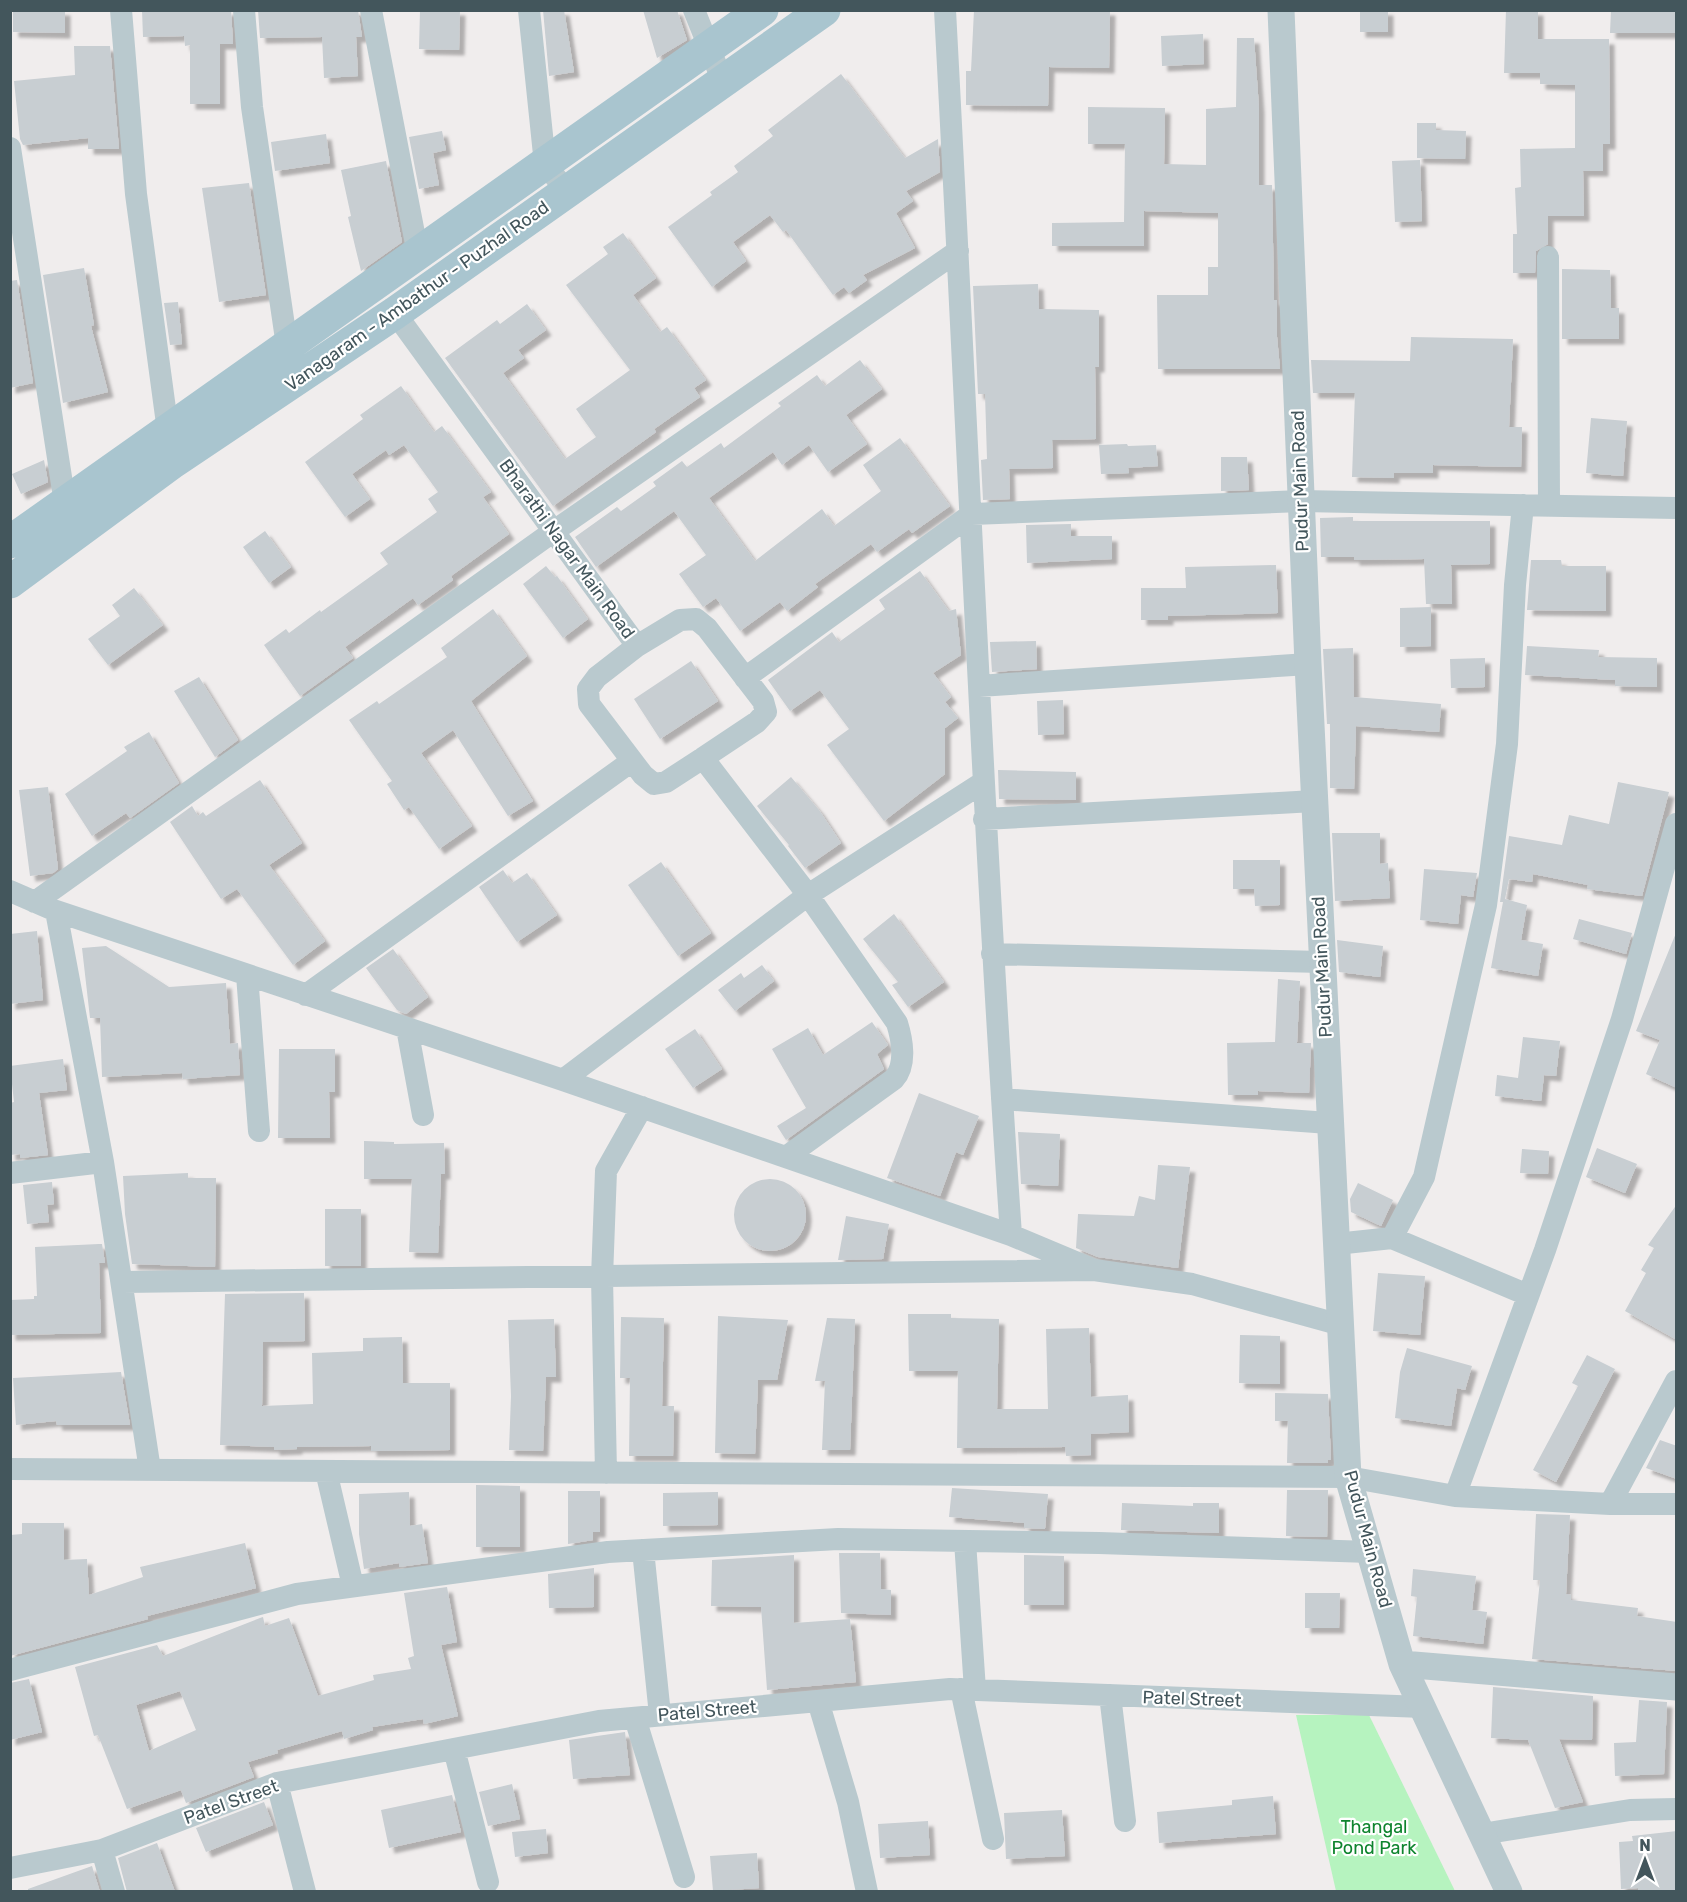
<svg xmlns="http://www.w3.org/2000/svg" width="1687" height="1902" font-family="Rubik,sans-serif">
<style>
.green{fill:#b6f3bf}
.building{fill:#c8ced2;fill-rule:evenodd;filter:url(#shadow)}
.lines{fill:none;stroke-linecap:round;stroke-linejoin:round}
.minor{stroke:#b9c9ce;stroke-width:22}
.tertiary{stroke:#b9c9ce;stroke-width:27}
.primary{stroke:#a9c5cf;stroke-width:33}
.labels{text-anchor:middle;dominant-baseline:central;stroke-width:4.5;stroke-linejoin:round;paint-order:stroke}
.street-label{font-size:18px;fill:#43565c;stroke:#fff}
.park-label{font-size:18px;fill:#0e842e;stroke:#fff}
</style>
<defs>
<filter id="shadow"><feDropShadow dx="5.5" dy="5.5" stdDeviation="1.5" flood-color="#0004"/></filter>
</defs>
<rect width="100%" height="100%" fill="#f0eded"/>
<path class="green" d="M 1296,1715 L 1369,1715 L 1455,1891 L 1336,1891 Z"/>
<path class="building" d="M 13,10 L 65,10 L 65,33 L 13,32 Z
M 142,10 L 231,10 L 233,44 L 220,44 L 220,104 L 190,104 L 190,45 L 185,46 L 184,36 L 143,37 Z
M 258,10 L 358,10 L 362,37 L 356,37 L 358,76 L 324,78 L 322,37 L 260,38 Z
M 420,10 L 460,10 L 459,50 L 419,49 Z
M 543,10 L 564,10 L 574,72 L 549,76 Z
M 643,10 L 677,10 L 687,40 L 657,58 Z
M 974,10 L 1110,10 L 1109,68 L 1049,67 L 1048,106 L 966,105 L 966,71 L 971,71 Z
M 1360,10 L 1388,10 L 1388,32 L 1360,32 Z
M 1506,10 L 1538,10 L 1538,39 L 1609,39 L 1610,144 L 1603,144 L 1603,171 L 1583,171 L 1584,216 L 1548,216 L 1548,244 L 1536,251 L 1535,273 L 1513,273 L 1513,234 L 1517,234 L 1515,188 L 1521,187 L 1520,149 L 1575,148 L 1575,85 L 1540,84 L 1540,73 L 1504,73 Z
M 1611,10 L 1677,10 L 1677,33 L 1610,33 Z
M 1203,34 L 1204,64 L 1162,66 L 1161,36 Z
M 1237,38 L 1254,38 L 1259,108 L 1259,185 L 1272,185 L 1274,300 L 1277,300 L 1277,337 L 1280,369 L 1158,369 L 1157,295 L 1208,295 L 1208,267 L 1218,267 L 1218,213 L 1144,211 L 1144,246 L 1052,246 L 1052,223 L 1124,222 L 1125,144 L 1088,144 L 1088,107 L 1165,108 L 1164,164 L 1206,165 L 1206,109 L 1236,107 Z
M 74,46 L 110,46 L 119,149 L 88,149 L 88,138 L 23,145 L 20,139 L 14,81 L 75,75 Z
M 841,74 L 905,158 L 938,139 L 940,172 L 906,191 L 913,201 L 896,213 L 915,248 L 863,275 L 867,280 L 849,293 L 844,287 L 833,295 L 786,230 L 783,232 L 770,215 L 733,242 L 746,261 L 712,287 L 668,227 L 712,195 L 710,192 L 738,172 L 734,166 L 773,136 L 768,130 Z
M 1417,123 L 1436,123 L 1436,130 L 1466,131 L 1465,159 L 1417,158 Z
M 442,131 L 446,150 L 433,153 L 439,185 L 419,189 L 409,137 Z
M 326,134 L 330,163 L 275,171 L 271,142 Z
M 1420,160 L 1422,221 L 1395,222 L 1392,161 Z
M 386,161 L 402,242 L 361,271 L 348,217 L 351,216 L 341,170 Z
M 249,183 L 266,295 L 219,302 L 202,188 Z
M 623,233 L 656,278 L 633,295 L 660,332 L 667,327 L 706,380 L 694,388 L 700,397 L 654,429 L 656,432 L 553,506 L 445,358 L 497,320 L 500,324 L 527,304 L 546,330 L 518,350 L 524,358 L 503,373 L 565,459 L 596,437 L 576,409 L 630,370 L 566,285 L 608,254 L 603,247 Z
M 84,268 L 94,325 L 91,326 L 108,392 L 63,403 L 43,275 Z
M 1562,269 L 1610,270 L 1611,308 L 1619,308 L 1619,339 L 1562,339 Z
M 17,280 L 33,383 L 10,388 L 10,281 Z
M 1038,284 L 1039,309 L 1099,310 L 1099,367 L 1095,367 L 1096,439 L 1052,440 L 1053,468 L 1009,469 L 1010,499 L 983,500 L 981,460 L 987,459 L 985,394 L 978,394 L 973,286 Z
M 178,302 L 182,344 L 170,345 L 164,303 Z
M 1411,337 L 1513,339 L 1509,427 L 1522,427 L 1521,467 L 1433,465 L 1433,473 L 1394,473 L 1394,478 L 1352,477 L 1355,393 L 1313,393 L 1311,360 L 1410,361 Z
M 860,360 L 882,389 L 846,415 L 867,444 L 828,472 L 809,445 L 782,465 L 773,452 L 709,498 L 755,561 L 822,509 L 834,526 L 881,491 L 863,465 L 900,438 L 950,506 L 912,533 L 909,529 L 877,552 L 871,544 L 815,584 L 818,587 L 787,611 L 780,602 L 740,631 L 716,598 L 703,607 L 679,574 L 706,555 L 674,511 L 596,567 L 575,537 L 617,507 L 621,511 L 656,486 L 653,482 L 682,461 L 687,467 L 721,443 L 724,448 L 781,406 L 778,403 L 817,375 L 825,386 Z
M 401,386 L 434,432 L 442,426 L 491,492 L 483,497 L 509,534 L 451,576 L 453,580 L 418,605 L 413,598 L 345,647 L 353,658 L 300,696 L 264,645 L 286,629 L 289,633 L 320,610 L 321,612 L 388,564 L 380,553 L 437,512 L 428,499 L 438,492 L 404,445 L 389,455 L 386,450 L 352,474 L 370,499 L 345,517 L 305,462 L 363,419 L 360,415 Z
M 1591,418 L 1627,421 L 1623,476 L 1586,473 Z
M 1127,444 L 1128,446 L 1156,445 L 1158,466 L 1128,468 L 1129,473 L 1101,474 L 1099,445 Z
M 1221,457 L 1247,457 L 1249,490 L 1221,491 Z
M 44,460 L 48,482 L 21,494 L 12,474 Z
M 1353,517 L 1353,521 L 1490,521 L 1490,564 L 1451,565 L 1452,604 L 1426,604 L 1424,559 L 1354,560 L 1354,557 L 1321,557 L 1320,518 Z
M 1071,524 L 1071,536 L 1112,536 L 1112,559 L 1027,563 L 1026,525 Z
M 265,531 L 291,567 L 269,583 L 243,547 Z
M 1531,560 L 1561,560 L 1562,566 L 1606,566 L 1606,611 L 1527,610 Z
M 1276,565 L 1278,613 L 1168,616 L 1168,620 L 1141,620 L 1141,588 L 1186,588 L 1185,567 Z
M 546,566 L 555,577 L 557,576 L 588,619 L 563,638 L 523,584 Z
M 920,571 L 949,611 L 956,609 L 961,655 L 933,673 L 951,697 L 945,702 L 958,718 L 945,728 L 945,774 L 884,821 L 827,745 L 849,729 L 820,690 L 790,711 L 768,680 L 832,632 L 839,642 L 885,609 L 879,600 Z
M 134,588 L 163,625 L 108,665 L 88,639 L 120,616 L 112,605 Z
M 1431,607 L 1431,646 L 1400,647 L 1400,608 Z
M 493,609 L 527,656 L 471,701 L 533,801 L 508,816 L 453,730 L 421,753 L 472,826 L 439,849 L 409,807 L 404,810 L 387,784 L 392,781 L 349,720 L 377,701 L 379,704 L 447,657 L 441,648 Z
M 1036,641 L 1037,669 L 992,672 L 990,642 Z
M 1527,646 L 1599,650 L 1598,657 L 1657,658 L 1657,687 L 1615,686 L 1615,680 L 1525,675 Z
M 1353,648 L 1354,697 L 1441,704 L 1439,732 L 1356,726 L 1354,789 L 1330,788 L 1330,724 L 1327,724 L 1323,649 Z
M 1485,658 L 1485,687 L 1451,688 L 1450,659 Z
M 691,661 L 718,701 L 660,739 L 634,699 Z
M 199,677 L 238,740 L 215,757 L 174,691 Z
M 1063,700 L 1064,734 L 1038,735 L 1037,701 Z
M 149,732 L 179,783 L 130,818 L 126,813 L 92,836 L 65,794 L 127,751 L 124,747 Z
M 998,770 L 1076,772 L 1076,800 L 999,799 Z
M 791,777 L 819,810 L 841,843 L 805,868 L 788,846 L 789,845 L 757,806 Z
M 260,780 L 302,843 L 269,865 L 325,941 L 293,965 L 237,889 L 221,899 L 170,822 L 192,806 L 198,816 L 203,812 L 206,816 Z
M 1618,782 L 1669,792 L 1642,896 L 1587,889 L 1588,885 L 1533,874 L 1532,882 L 1509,879 L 1505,899 L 1527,905 L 1521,940 L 1543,944 L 1538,976 L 1491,968 L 1503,902 L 1500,902 L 1509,836 L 1562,845 L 1569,815 L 1609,824 Z
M 48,787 L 58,869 L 53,873 L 30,876 L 19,790 Z
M 1332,833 L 1380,833 L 1380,864 L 1388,863 L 1390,898 L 1335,901 Z
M 1233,860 L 1280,860 L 1280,905 L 1255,906 L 1254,889 L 1233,889 Z
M 661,862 L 711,933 L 678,956 L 628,885 Z
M 1424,869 L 1477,873 L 1473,897 L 1461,895 L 1458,924 L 1420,920 Z
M 503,870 L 512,883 L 527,873 L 557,915 L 517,942 L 479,887 Z
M 894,914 L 944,982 L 908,1007 L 892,985 L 898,982 L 863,939 Z
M 1579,919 L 1632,933 L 1626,954 L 1573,939 Z
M 37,931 L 43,1000 L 10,1004 L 10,934 Z
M 1676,933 L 1677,933 L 1677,1088 L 1646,1074 L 1660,1040 L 1636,1031 Z
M 1337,940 L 1383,946 L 1380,977 L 1339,972 Z
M 106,946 L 169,987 L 226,983 L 230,1044 L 238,1043 L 240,1075 L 183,1079 L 182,1073 L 102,1077 L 100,1018 L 90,1018 L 82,948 Z
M 393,949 L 428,997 L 406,1014 L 397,1010 L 366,968 Z
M 762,965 L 774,981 L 735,1011 L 718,990 L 741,973 L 744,978 Z
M 1278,979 L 1300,981 L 1297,1043 L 1311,1043 L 1309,1093 L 1258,1091 L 1258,1095 L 1228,1095 L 1227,1043 L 1275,1042 Z
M 872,1022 L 888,1045 L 877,1054 L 884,1069 L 786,1140 L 777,1126 L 806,1108 L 772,1049 L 808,1028 L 823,1055 Z
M 695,1029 L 722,1069 L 693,1088 L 665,1049 Z
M 1523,1037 L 1560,1041 L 1556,1076 L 1544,1075 L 1541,1101 L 1495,1096 L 1497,1075 L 1518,1078 Z
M 279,1049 L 335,1049 L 335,1092 L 329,1092 L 330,1138 L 278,1138 Z
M 63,1059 L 67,1090 L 39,1093 L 48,1155 L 20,1158 L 20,1154 L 10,1155 L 10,1103 L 14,1102 L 10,1066 Z
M 919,1093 L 979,1116 L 963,1155 L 956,1152 L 940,1196 L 887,1178 Z
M 1018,1132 L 1060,1134 L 1058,1186 L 1021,1184 Z
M 364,1141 L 394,1142 L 394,1144 L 444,1143 L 445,1174 L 441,1174 L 438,1253 L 409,1252 L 412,1179 L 364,1179 Z
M 1597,1148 L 1637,1164 L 1625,1193 L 1586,1177 Z
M 1522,1149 L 1549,1151 L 1548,1174 L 1520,1173 Z
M 1158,1165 L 1190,1167 L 1178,1268 L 1098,1257 L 1076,1248 L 1078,1214 L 1134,1216 L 1139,1196 L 1155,1200 Z
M 188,1173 L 188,1178 L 216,1178 L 215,1267 L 132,1264 L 125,1214 L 123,1176 Z
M734 1215a36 36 0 1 1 72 0a36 36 0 1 1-72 0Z
M 52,1182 L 54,1204 L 47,1205 L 49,1222 L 27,1224 L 23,1185 Z
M 1358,1183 L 1393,1200 L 1381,1226 L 1351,1212 L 1350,1199 Z
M 1677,1204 L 1677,1340 L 1625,1311 L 1646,1273 L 1641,1270 L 1654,1248 L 1648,1245 Z
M 325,1209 L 361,1209 L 361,1266 L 325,1266 Z
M 846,1216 L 889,1224 L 883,1259 L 838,1260 Z
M 99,1244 L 102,1244 L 105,1263 L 99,1263 L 101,1333 L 10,1335 L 10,1300 L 34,1299 L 34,1296 L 37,1296 L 35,1247 Z
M 1378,1273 L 1425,1276 L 1420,1335 L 1373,1331 Z
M 304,1293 L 305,1341 L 263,1342 L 262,1406 L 313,1404 L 312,1353 L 363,1351 L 363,1338 L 402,1337 L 403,1383 L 450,1383 L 450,1450 L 371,1451 L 371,1446 L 297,1447 L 297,1449 L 274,1450 L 274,1447 L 220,1445 L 225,1294 Z
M 908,1314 L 951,1314 L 951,1318 L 999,1319 L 997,1409 L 1048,1409 L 1046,1329 L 1089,1328 L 1091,1397 L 1128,1395 L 1129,1432 L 1091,1434 L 1091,1455 L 1066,1456 L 1065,1447 L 957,1448 L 958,1371 L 909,1371 Z
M 718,1316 L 788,1320 L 777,1380 L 758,1380 L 755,1454 L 715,1453 Z
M 621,1317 L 664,1318 L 662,1406 L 674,1406 L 673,1456 L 629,1456 L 630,1378 L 620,1378 Z
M 827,1318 L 855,1319 L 850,1450 L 822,1450 L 825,1381 L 815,1381 Z
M 554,1319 L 556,1377 L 546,1377 L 543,1451 L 509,1450 L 511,1396 L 508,1320 Z
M 1240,1335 L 1280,1336 L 1280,1384 L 1239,1383 Z
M 1407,1348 L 1472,1366 L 1465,1390 L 1457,1388 L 1451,1426 L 1395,1418 L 1400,1372 Z
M 1587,1355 L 1615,1369 L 1556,1482 L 1533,1470 L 1578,1386 L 1572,1383 Z
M 121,1372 L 130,1425 L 57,1425 L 56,1421 L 16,1425 L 13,1378 Z
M 1275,1393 L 1328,1394 L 1331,1460 L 1328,1460 L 1328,1463 L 1287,1463 L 1288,1421 L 1275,1421 Z
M 1660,1440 L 1677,1446 L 1677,1479 L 1646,1468 Z
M 476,1485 L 520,1486 L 520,1547 L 476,1547 Z
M 952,1488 L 1048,1494 L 1045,1529 L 1024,1528 L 1024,1523 L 949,1517 Z
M 1287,1490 L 1328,1490 L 1327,1537 L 1286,1536 Z
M 568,1491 L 600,1491 L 600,1532 L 593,1532 L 593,1540 L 568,1544 Z
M 409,1492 L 410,1526 L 422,1524 L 428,1563 L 399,1567 L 399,1563 L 364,1569 L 359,1534 L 359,1494 Z
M 718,1492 L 718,1525 L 663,1526 L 663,1493 Z
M 1122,1503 L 1193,1506 L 1193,1503 L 1219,1503 L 1219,1533 L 1121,1530 Z
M 1536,1514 L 1570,1515 L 1566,1594 L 1571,1595 L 1571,1600 L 1638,1608 L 1637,1616 L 1677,1622 L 1677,1671 L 1532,1659 L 1540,1580 L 1533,1580 Z
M 22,1523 L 64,1523 L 64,1560 L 87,1559 L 89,1595 L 143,1577 L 140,1567 L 245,1543 L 256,1588 L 147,1616 L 148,1619 L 10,1656 L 10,1535 L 22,1534 Z
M 839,1553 L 880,1553 L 881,1589 L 891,1590 L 891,1615 L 841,1613 Z
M 794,1555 L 794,1623 L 850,1619 L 856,1682 L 767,1690 L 761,1607 L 711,1606 L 712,1560 Z
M 1024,1555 L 1064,1556 L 1064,1605 L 1024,1605 Z
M 594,1568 L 594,1607 L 549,1608 L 548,1574 Z
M 1413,1569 L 1476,1576 L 1472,1610 L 1487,1612 L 1483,1644 L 1413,1636 L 1417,1597 L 1411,1596 Z
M 447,1587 L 457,1642 L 441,1645 L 458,1716 L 424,1724 L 423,1719 L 372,1727 L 373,1730 L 344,1739 L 342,1731 L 277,1750 L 278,1753 L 248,1762 L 254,1777 L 186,1803 L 181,1790 L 127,1809 L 98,1735 L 94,1736 L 75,1667 L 157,1645 L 163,1656 L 260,1618 L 263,1617 L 265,1626 L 289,1618 L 318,1696 L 374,1680 L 373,1675 L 411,1669 L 408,1658 L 414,1656 L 404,1593 ZM 180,1691 L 196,1730 L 149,1751 L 136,1705 Z
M 1305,1593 L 1340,1593 L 1339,1628 L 1305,1628 Z
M 29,1679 L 42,1732 L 10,1740 L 10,1683 Z
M 1493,1687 L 1593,1696 L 1592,1740 L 1559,1739 L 1583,1802 L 1555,1808 L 1528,1740 L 1491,1738 Z
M 1639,1700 L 1667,1702 L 1664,1774 L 1615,1776 L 1614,1743 L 1636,1742 Z
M 625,1732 L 630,1775 L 573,1779 L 569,1740 Z
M 512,1784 L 520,1819 L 488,1826 L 479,1792 Z
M 452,1795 L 461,1832 L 389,1848 L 381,1810 Z
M 1273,1796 L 1276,1834 L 1159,1843 L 1157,1812 L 1232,1805 L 1232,1800 Z
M 264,1802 L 273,1825 L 206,1852 L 196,1828 Z
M 1062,1810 L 1065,1856 L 1006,1859 L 1004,1813 Z
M 928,1821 L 930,1855 L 880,1858 L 878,1824 Z
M 546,1829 L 548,1853 L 515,1857 L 512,1832 Z
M 1677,1831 L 1677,1892 L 1639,1892 L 1638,1888 L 1621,1889 L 1619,1842 L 1633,1841 L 1632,1836 Z
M 157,1843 L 175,1892 L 127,1892 L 118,1858 Z
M 757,1853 L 759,1888 L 713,1891 L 710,1856 Z
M 92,1866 L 100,1892 L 28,1892 L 28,1889 Z"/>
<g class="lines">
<path class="minor" d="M 121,10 L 136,194 L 168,431
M 244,10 L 252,107 L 287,346
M 371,10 L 418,254
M 529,10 L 545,164 L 568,193
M 694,10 L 723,82
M 10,148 L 65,503
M 1548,257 L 1549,505
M 395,313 L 637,646 L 680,620 L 696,619 L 707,628 L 763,701 L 766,712 L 757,722 L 703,758 L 808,895 L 897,1023 C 902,1039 907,1065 894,1079 L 786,1157
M 637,646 L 597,677 L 588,689 L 589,704 L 643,775 L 654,784 L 666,782 L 703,758
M 745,678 L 972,514 L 1301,501 L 1676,508
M 979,686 L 1308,664
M 984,819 L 1314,801
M 10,891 L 56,911 L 563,1080 L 1011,1235 C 983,827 967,419 945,10
M 35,902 L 554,531 L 958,251
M 56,911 L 103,1162 L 150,1470
M 992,954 L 1322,962
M 247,975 L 259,1131
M 306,995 L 632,761
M 407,1028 L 423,1115
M 563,1080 L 808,895 L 982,783
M 1002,1099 L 1329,1123
M 10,1173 L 103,1162
M 1011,1235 L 1094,1270 L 1192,1284 L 1341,1325
M 1392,1238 L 1528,1295
M 1336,1244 L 1392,1238 L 1424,1177 L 1486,905 L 1507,744 L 1515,585 L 1523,505
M 123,1282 L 1094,1270
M 10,1469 L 1348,1477 L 1455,1496 L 1610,1504 L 1676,1504
M 326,1471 L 353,1586
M 606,1473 L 602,1277 L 606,1171 L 642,1107
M 1455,1496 L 1545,1250 L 1622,1019 L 1676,824
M 1610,1504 L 1676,1381
M 965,1541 L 975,1690
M 643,1550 L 660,1715
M 10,1670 L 297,1594 L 608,1552 L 838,1539 L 1099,1543 L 1370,1552
M 961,1689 L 993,1839
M 1110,1695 L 1125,1821
M 818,1701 L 848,1802 L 867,1892
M 635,1718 L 684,1877
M 454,1749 L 488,1882
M 277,1783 L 305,1892
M 1482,1834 L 1630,1810 L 1676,1809
M 102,1850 L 114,1892
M 10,1868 L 102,1850 L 277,1783 L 599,1721 L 950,1689 L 1423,1707"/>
<path class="tertiary" d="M 1281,10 L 1308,664 L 1348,1477 L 1402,1664 L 1509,1892
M 1402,1664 L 1676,1687"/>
<path class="primary" d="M 10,542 L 762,10
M 10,582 L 173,462 L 395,313 L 824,10"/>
</g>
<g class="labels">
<g class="street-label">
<text transform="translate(417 296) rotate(-35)">Vanagaram - Ambathur - Puzhal Road</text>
<text transform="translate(1300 481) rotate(-92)">Pudur Main Road</text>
<text transform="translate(567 549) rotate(54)">Bharathi Nagar Main Road</text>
<text transform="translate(1322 967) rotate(-93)">Pudur Main Road</text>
<text transform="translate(1368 1539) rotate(75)">Pudur Main Road</text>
<text transform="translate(1192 1699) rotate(2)">Patel Street</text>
<text transform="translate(707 1711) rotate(-5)">Patel Street</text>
<text transform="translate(231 1802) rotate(-20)">Patel Street</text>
</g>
<g class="park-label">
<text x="1374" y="1827">Thangal<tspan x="1374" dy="21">Pond Park</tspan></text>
</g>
</g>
<rect width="1687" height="1902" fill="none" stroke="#43565c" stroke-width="24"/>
<g transform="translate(1645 1860)" stroke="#ffffff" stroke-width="4.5" paint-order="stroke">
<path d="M0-4.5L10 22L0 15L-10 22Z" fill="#43565c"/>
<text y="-9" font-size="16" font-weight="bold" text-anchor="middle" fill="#43565c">N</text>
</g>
</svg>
